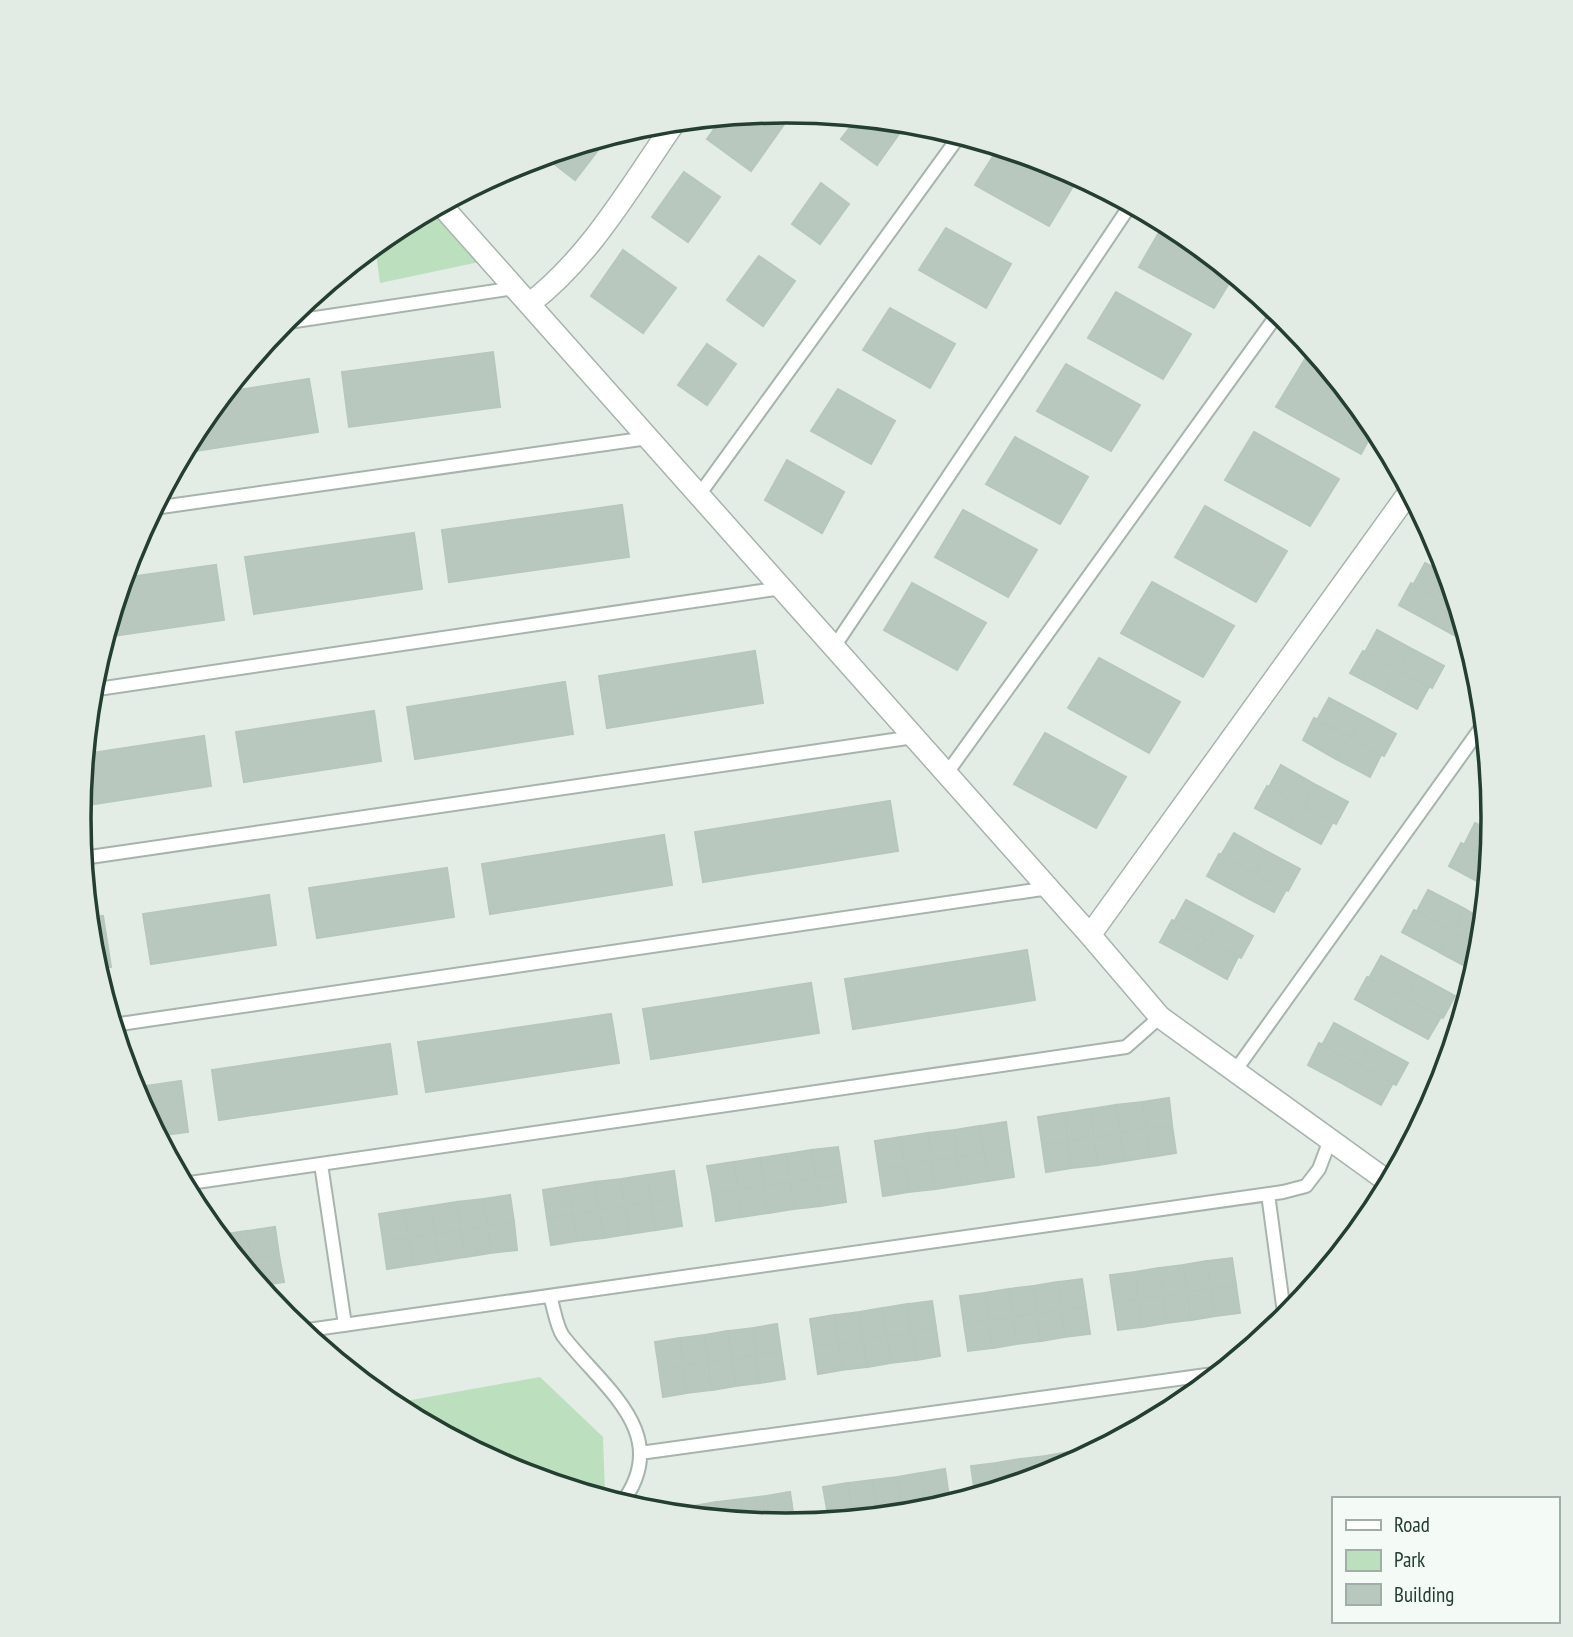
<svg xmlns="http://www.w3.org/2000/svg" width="1573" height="1637" font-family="'PT Sans Narrow',sans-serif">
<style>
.green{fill:#bcdfbd}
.building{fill:#b9c8be;stroke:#b6c7bb;stroke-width:2}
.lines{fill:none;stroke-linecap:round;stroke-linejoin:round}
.service-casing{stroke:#a6b5ac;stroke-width:16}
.minor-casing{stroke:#a6b5ac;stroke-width:24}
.service{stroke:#fff;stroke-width:12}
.minor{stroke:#fff;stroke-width:21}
.rim{fill:none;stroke:#233f30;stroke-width:3.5}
</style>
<rect width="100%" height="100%" fill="#e3ede6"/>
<path class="green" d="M 438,206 L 484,261 L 380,283 L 375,245 L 394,230 Z
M 540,1377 L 603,1437 L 605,1493 L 601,1498 L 515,1472 L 389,1404 Z"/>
<path class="building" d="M 769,112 L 785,123 L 751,171 L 707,139 L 723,117 Z
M 857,118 L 906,124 L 877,165 L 841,139 Z
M 609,136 L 575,180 L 544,156 Z
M 999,147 L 1022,154 L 1075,183 L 1049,226 L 975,185 Z
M 684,172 L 720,197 L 688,242 L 652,217 Z
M 821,183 L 849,204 L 820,244 L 792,224 Z
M 1165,222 L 1180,230 L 1234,275 L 1214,308 L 1139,267 Z
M 946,228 L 1011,264 L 986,308 L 919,270 Z
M 623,250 L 676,288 L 643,333 L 591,296 Z
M 759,256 L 795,281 L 763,326 L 727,300 Z
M 1116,292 L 1191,334 L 1163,379 L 1088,338 Z
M 890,308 L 955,344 L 930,388 L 863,350 Z
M 707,344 L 736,364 L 707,405 L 678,385 Z
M 493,352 L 500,407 L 349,427 L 342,372 Z
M 1305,359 L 1333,375 L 1375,426 L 1377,430 L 1374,430 L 1361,454 L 1276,407 Z
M 1066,364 L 1140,405 L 1111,451 L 1037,411 Z
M 309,379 L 318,432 L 195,451 L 193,435 L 225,392 Z
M 838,389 L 895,421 L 871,464 L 811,431 Z
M 1254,432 L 1339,479 L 1310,526 L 1225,480 Z
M 1015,437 L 1088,477 L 1060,524 L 986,484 Z
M 787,460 L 844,492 L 822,533 L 765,500 Z
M 622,505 L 629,557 L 449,582 L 442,530 Z
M 1205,506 L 1287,551 L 1256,602 L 1175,557 Z
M 963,510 L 1037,550 L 1008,597 L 935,557 Z
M 414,533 L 422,589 L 254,614 L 245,557 Z
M 1425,563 L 1449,576 L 1453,589 L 1446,603 L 1413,585 Z
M 216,565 L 224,620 L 106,637 L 123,578 Z
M 1152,582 L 1234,626 L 1203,677 L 1121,633 Z
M 912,583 L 986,623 L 957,670 L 884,630 Z
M 1411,583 L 1443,601 L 1432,623 L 1399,605 Z
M 1453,589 L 1459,610 L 1446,603 Z
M 1443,601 L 1459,610 L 1467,636 L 1465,641 L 1432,623 Z
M 1377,630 L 1410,648 L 1398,670 L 1365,652 Z
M 1410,648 L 1444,666 L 1432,688 L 1398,670 Z
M 755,651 L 763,703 L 607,728 L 599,676 Z
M 1363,651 L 1396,669 L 1384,691 L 1350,673 Z
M 1099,658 L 1180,702 L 1149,753 L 1068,708 Z
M 1396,669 L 1429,687 L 1417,709 L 1384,691 Z
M 565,682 L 573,734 L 415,759 L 407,707 Z
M 1329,698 L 1363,716 L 1350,738 L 1317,720 Z
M 374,711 L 381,761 L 244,782 L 236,732 Z
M 1363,716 L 1396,734 L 1384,756 L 1350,738 Z
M 1314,718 L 1348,736 L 1336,759 L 1303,740 Z
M 1045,733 L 1126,777 L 1096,828 L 1014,784 Z
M 204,736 L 211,786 L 88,805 L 83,773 L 85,754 Z
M 1348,736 L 1381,755 L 1370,777 L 1336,759 Z
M 1281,765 L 1314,784 L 1303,806 L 1269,787 Z
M 1314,784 L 1348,802 L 1336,824 L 1303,806 Z
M 1267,786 L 1300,804 L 1288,826 L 1255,808 Z
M 890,801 L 898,851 L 703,882 L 695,832 Z
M 1300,804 L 1333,822 L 1321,844 L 1288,826 Z
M 1475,823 L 1493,832 L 1490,859 L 1464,845 Z
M 1234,833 L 1266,851 L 1255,873 L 1221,855 Z
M 664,835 L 672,885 L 490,914 L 482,864 Z
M 1461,843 L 1490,859 L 1486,886 L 1449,866 Z
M 1266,851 L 1300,869 L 1288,891 L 1255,873 Z
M 1219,854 L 1252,872 L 1240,894 L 1207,876 Z
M 447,868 L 454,917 L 317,938 L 309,888 Z
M 1252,872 L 1286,890 L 1274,912 L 1240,894 Z
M 1428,890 L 1465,909 L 1453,931 L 1417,911 Z
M 269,895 L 276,945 L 151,964 L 143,914 Z
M 1186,900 L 1220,918 L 1208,940 L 1174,922 Z
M 1465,909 L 1484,920 L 1482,947 L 1453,931 Z
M 1414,910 L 1451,930 L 1439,952 L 1402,932 Z
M 103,916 L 111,967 L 96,969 L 89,918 Z
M 1220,918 L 1253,936 L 1241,958 L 1208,940 Z
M 1172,920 L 1205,938 L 1193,960 L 1160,942 Z
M 1451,930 L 1482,947 L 1476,972 L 1439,952 Z
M 1205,938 L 1238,957 L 1227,979 L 1193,960 Z
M 1027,950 L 1035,1000 L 853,1029 L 845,979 Z
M 1381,956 L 1418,976 L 1406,998 L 1369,978 Z
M 1418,976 L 1455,996 L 1443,1018 L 1406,998 Z
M 1367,977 L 1404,997 L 1391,1019 L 1355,999 Z
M 811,983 L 819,1033 L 651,1059 L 643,1009 Z
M 1404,997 L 1441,1017 L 1428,1039 L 1391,1019 Z
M 611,1014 L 619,1063 L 426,1092 L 418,1042 Z
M 1334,1023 L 1371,1043 L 1359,1065 L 1322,1045 Z
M 1319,1043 L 1356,1063 L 1345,1085 L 1308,1065 Z
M 1371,1043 L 1408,1063 L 1396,1085 L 1359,1065 Z
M 390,1044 L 397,1094 L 219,1120 L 212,1070 Z
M 1356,1063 L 1393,1083 L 1381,1105 L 1345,1085 Z
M 181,1081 L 188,1132 L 158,1136 L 132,1088 Z
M 1169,1098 L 1172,1125 L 1146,1129 L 1142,1102 Z
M 1142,1102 L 1146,1129 L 1120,1133 L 1116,1105 Z
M 1116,1105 L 1120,1133 L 1094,1137 L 1090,1109 Z
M 1090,1109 L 1094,1137 L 1068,1141 L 1064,1113 Z
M 1064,1113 L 1068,1141 L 1042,1144 L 1038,1117 Z
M 1006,1122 L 1010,1150 L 984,1153 L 980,1126 Z
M 1172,1125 L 1176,1153 L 1150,1157 L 1146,1129 Z
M 980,1126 L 984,1153 L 957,1157 L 954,1130 Z
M 1146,1129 L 1150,1157 L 1124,1161 L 1120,1133 Z
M 954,1130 L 957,1157 L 931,1161 L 928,1133 Z
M 928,1133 L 931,1161 L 905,1165 L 901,1137 Z
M 1120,1133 L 1124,1161 L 1098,1165 L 1094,1137 Z
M 901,1137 L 905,1165 L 879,1169 L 875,1141 Z
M 1094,1137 L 1098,1165 L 1072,1168 L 1068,1141 Z
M 1068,1141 L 1072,1168 L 1046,1172 L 1042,1144 Z
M 838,1147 L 842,1174 L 816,1178 L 812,1150 Z
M 812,1150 L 816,1178 L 790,1182 L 786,1154 Z
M 1010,1150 L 1014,1177 L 988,1181 L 984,1153 Z
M 984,1153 L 988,1181 L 962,1185 L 957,1157 Z
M 786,1154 L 790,1182 L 764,1186 L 760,1158 Z
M 957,1157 L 962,1185 L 935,1189 L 931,1161 Z
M 760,1158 L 764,1186 L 738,1189 L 734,1162 Z
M 931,1161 L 935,1189 L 909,1192 L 905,1165 Z
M 734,1162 L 738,1189 L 712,1193 L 707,1166 Z
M 905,1165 L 909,1192 L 883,1196 L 879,1169 Z
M 674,1171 L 678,1199 L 651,1202 L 647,1175 Z
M 842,1174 L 846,1202 L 820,1206 L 816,1178 Z
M 647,1175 L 651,1202 L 625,1206 L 621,1179 Z
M 816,1178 L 820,1206 L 794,1209 L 790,1182 Z
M 621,1179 L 625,1206 L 599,1210 L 595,1182 Z
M 595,1182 L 599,1210 L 573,1214 L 569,1186 Z
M 790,1182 L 794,1209 L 768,1213 L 764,1186 Z
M 569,1186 L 573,1214 L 547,1218 L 543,1190 Z
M 764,1186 L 768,1213 L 741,1217 L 738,1189 Z
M 738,1189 L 741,1217 L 716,1221 L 712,1193 Z
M 510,1195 L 514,1222 L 488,1226 L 483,1199 Z
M 483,1199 L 488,1226 L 461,1230 L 457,1202 Z
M 678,1199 L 682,1226 L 656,1230 L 651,1202 Z
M 457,1202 L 461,1230 L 435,1234 L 431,1206 Z
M 651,1202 L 656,1230 L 629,1234 L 625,1206 Z
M 431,1206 L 435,1234 L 409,1238 L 405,1210 Z
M 625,1206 L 629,1234 L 603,1238 L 599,1210 Z
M 405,1210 L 409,1238 L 383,1241 L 379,1214 Z
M 599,1210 L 603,1238 L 577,1241 L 573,1214 Z
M 573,1214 L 577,1241 L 551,1245 L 547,1218 Z
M 514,1222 L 517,1250 L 491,1253 L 488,1226 Z
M 488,1226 L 491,1253 L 465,1257 L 461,1230 Z
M 275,1227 L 279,1255 L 251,1259 L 247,1231 Z
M 461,1230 L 465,1257 L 439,1261 L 435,1234 Z
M 247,1231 L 251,1259 L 238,1261 L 219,1235 Z
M 435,1234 L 439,1261 L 413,1265 L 409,1238 Z
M 409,1238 L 413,1265 L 387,1269 L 383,1241 Z
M 279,1255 L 284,1282 L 259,1286 L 255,1281 L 251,1259 Z
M 1232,1258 L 1236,1285 L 1211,1289 L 1207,1261 Z
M 251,1259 L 255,1281 L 238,1261 Z
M 1207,1261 L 1211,1289 L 1187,1292 L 1183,1265 Z
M 1183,1265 L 1187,1292 L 1163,1296 L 1159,1268 Z
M 1159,1268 L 1163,1296 L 1138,1299 L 1135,1272 Z
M 1135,1272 L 1138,1299 L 1114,1303 L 1110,1275 Z
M 1082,1279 L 1086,1306 L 1062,1310 L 1058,1282 Z
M 1058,1282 L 1062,1310 L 1037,1313 L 1033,1286 Z
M 1236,1285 L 1240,1313 L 1216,1316 L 1211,1289 Z
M 1033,1286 L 1037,1313 L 1013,1317 L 1009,1289 Z
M 1009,1289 L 1013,1317 L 989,1320 L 984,1293 Z
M 1211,1289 L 1216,1316 L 1191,1320 L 1187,1292 Z
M 1187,1292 L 1191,1320 L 1167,1323 L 1163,1296 Z
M 984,1293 L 989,1320 L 964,1324 L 960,1296 Z
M 1163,1296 L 1167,1323 L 1142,1327 L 1138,1299 Z
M 1138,1299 L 1142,1327 L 1118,1330 L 1114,1303 Z
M 932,1301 L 936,1328 L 911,1332 L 908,1304 Z
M 908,1304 L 911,1332 L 887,1336 L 883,1308 Z
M 1086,1306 L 1090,1334 L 1065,1337 L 1062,1310 Z
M 883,1308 L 887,1336 L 863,1339 L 859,1312 Z
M 1062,1310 L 1065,1337 L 1041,1341 L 1037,1313 Z
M 859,1312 L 863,1339 L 838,1343 L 835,1315 Z
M 1037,1313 L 1041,1341 L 1017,1344 L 1013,1317 Z
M 835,1315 L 838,1343 L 814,1346 L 810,1319 Z
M 1013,1317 L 1017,1344 L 993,1348 L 989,1320 Z
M 989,1320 L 993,1348 L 968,1351 L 964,1324 Z
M 777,1324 L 781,1352 L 756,1355 L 753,1328 Z
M 753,1328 L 756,1355 L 732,1359 L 728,1331 Z
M 936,1328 L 940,1356 L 916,1360 L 911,1332 Z
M 728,1331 L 732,1359 L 708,1362 L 704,1335 Z
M 911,1332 L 916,1360 L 891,1363 L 887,1336 Z
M 704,1335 L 708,1362 L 683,1366 L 680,1338 Z
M 887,1336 L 891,1363 L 867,1367 L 863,1339 Z
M 680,1338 L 683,1366 L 659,1369 L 655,1342 Z
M 863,1339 L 867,1367 L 842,1370 L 838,1343 Z
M 838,1343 L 842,1370 L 818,1374 L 814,1346 Z
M 781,1352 L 785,1379 L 760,1383 L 756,1355 Z
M 756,1355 L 760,1383 L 736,1386 L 732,1359 Z
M 732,1359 L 736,1386 L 712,1390 L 708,1362 Z
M 708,1362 L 712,1390 L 687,1393 L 683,1366 Z
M 683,1366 L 687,1393 L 663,1397 L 659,1369 Z
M 1093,1449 L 1094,1453 L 1071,1465 L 1069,1452 Z
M 1069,1452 L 1071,1465 L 1047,1475 L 1045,1456 Z
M 1045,1456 L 1047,1475 L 1023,1483 L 1020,1459 Z
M 1020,1459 L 1023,1483 L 999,1490 L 996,1463 Z
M 996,1463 L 999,1490 L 975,1494 L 971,1466 Z
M 945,1469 L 949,1497 L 925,1500 L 921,1473 Z
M 921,1473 L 925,1500 L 901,1504 L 897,1477 Z
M 897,1477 L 901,1504 L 876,1507 L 872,1480 Z
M 872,1480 L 876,1507 L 852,1511 L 848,1483 Z
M 848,1483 L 852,1511 L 828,1515 L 823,1487 Z
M 790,1492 L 794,1519 L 770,1523 L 766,1496 Z
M 766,1496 L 770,1523 L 745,1522 L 741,1499 Z
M 949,1497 L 951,1505 L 927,1512 L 925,1500 Z
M 741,1499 L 745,1522 L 720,1520 L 717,1502 Z
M 925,1500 L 927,1512 L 902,1515 L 901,1504 Z
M 717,1502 L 720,1520 L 694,1517 L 693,1506 Z
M 901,1504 L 902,1515 L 878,1517 L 876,1507 Z
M 693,1506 L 694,1517 L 669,1515 L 668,1510 Z
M 876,1507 L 878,1517 L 853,1520 L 852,1511 Z
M 852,1511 L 853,1520 L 829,1522 L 828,1515 Z
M 794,1519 L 795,1525 L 770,1525 L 770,1523 Z"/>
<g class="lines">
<defs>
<path id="service" d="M 282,323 L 515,288
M 699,495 L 960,135
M 154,508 L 648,438
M 834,647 L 1131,204
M 91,690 L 782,588
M 947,773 L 1279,312
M 83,858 L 914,737
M 113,1025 L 1049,888
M 1235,1071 L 1485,722
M 321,1164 L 345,1325
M 183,1184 L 1126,1047 L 1160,1017
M 1268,1194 L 1285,1320
M 550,1296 C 554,1308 556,1326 563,1336 C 602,1387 675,1434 621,1504
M 301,1331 L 1283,1192 L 1306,1186 L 1319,1169 L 1330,1140
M 640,1453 L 1221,1373"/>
<path id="minor" d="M 441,205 L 529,304 C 591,257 631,185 675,122
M 529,304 L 1090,935 L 1160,1017 L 1390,1183
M 1090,935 L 1410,491"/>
</defs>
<use href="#service" class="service-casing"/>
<use href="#minor" class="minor-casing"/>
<use href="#service" class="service"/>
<use href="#minor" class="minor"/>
</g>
<path d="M0 0H1573V1637H0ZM91 818a695 695 0 1 1 1390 0a695 695 0 1 1-1390 0Z" fill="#e3ebe5" fill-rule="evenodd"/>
<path class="rim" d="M91 818a695 695 0 1 1 1390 0a695 695 0 1 1-1390 0Z"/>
<rect x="1332" y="1497" width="228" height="126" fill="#f4faf5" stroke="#a0afa6" stroke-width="2"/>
<rect x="1346" y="1520" width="35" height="10" fill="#ffffff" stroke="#a0afa6" stroke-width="2"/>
<text x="1394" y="1532" font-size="21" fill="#233f30">Road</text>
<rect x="1346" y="1550" width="35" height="21" fill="#bcdfbd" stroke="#a0afa6" stroke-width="2"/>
<text x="1394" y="1567" font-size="21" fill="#233f30">Park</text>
<rect x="1346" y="1584" width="35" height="21" fill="#b9c8be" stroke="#a0afa6" stroke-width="2"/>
<text x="1394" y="1602" font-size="21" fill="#233f30">Building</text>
</svg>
